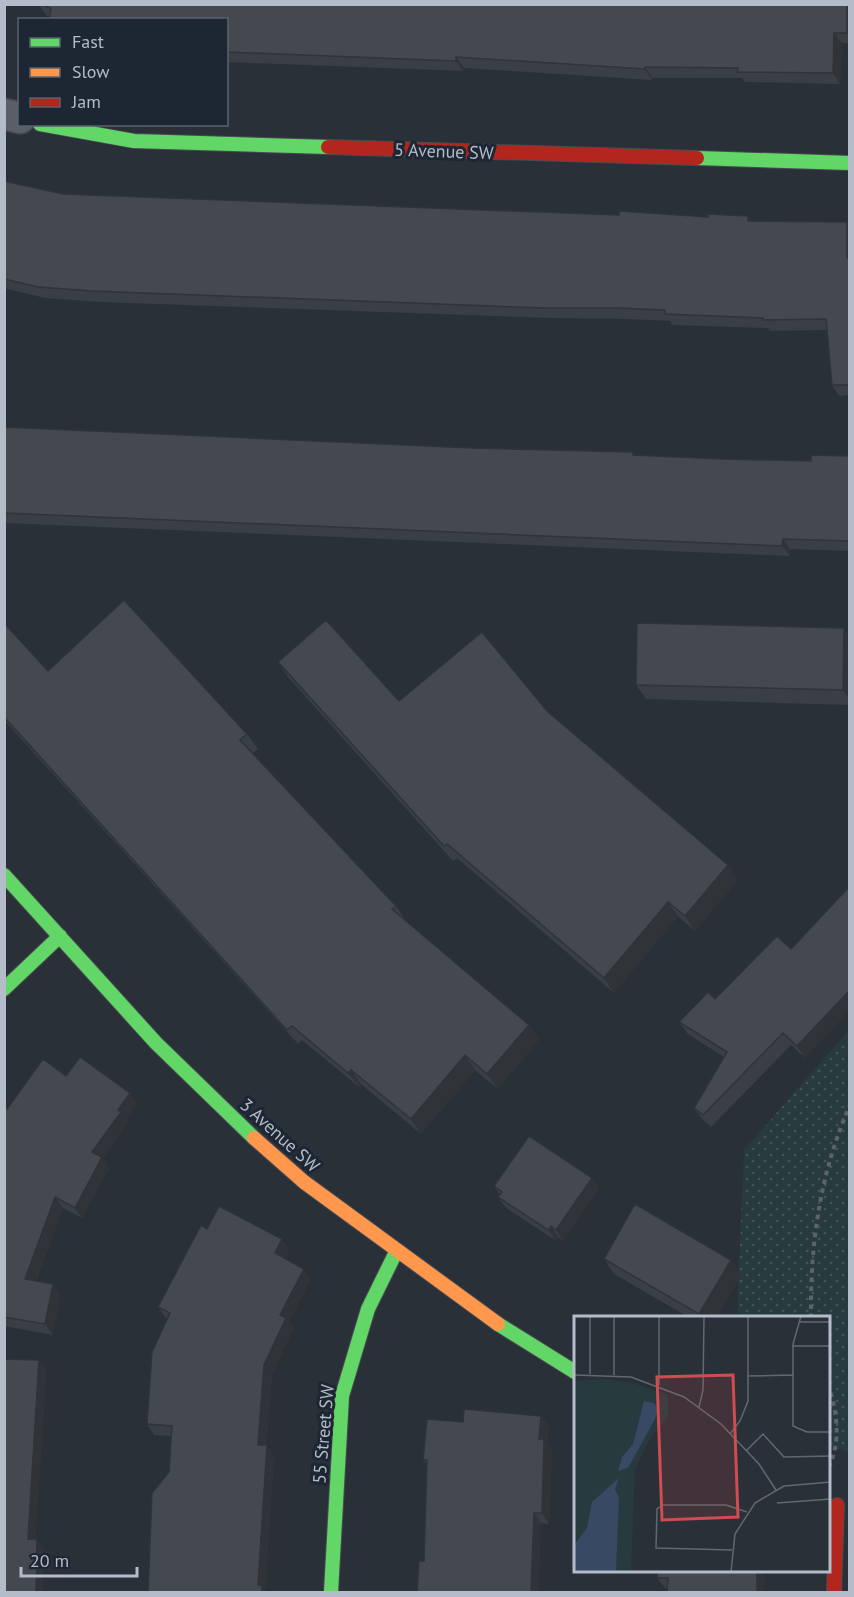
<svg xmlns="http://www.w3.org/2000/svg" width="854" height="1597" font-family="'PT Sans',sans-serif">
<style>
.park{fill:url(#park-dots)}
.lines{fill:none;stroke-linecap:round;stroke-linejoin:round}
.street-casing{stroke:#484c53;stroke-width:33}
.fast-casing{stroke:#484c53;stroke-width:16}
.slow-casing{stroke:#484c53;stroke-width:16}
.jam-casing{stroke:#484c53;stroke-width:16}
.path{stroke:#5d636a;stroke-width:4;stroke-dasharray:4.5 4.5;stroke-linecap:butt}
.street{stroke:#5a5e66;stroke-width:30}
.fast{stroke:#63d668;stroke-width:14}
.slow{stroke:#ff974d;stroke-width:14}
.jam{stroke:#b3261e;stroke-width:14}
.wall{fill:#3a3f45}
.shaded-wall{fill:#303338}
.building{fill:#444950;stroke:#303338;stroke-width:1.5}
.labels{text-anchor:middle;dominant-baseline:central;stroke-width:6;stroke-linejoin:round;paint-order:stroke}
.street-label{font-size:18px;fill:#b4bcc9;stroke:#1d2633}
.inset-road{fill:none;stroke:#616872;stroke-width:1.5}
.view{fill:#ce4d50;fill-opacity:0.15;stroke:#ce4d50;stroke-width:3}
.inset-edge{fill:none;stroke:#b4bcc9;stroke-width:3}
</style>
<defs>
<pattern id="park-dots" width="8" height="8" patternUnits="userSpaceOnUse" patternTransform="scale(1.5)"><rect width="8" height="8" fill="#273a3e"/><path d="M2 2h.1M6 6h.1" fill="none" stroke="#445559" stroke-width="1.8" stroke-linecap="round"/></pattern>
</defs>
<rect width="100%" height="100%" fill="#2a3038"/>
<path class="park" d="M 849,1030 L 849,1453 L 829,1445 L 828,1318 L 737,1318 L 744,1150 Z"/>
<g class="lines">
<defs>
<path id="street" d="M 4,114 L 20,118"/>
<path id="fast" d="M 40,124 L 134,141 L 328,147
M 697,158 L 850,163
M 4,875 L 156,1043 L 254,1138
M 4,989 L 60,936
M 498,1324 L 575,1372
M 331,1592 L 342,1396 L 368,1309 L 396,1252"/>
<path id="slow" d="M 254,1138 L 304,1182 L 498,1324"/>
<path id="jam" d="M 328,147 L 697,158
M 834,1592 L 837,1505"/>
</defs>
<use href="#street" class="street-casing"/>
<use href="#fast" class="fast-casing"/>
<use href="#slow" class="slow-casing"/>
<use href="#jam" class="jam-casing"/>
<path class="path" d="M 811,1318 C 810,1244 820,1173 850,1105
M 828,1384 C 837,1413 841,1437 830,1465"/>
<use href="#street" class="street"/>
<use href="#fast" class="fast"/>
<use href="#slow" class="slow"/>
<use href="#jam" class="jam"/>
</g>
<path class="wall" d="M 849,4 L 849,43 L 842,43 L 840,84 L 745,82 L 742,78 L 652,78 L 652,80 L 464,68 L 463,71 L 226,62 L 226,20 L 49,16 L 47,16 L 39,5 Z
M 4,181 L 63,194 L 752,221 L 849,226 L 849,395 L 839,396 L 832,385 L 827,330 L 770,331 L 768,328 L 672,325 L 670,321 L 626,319 L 551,318 L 100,302 L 45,298 L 4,288 Z
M 4,427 L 473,448 L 633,452 L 634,455 L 724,459 L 811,461 L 849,456 L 849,551 L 790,549 L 790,556 L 4,523 Z
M 4,623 L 48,671 L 247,734 L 258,749 L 253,753 L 396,906 L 406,921 L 529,1025 L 539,1040 L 498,1089 L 475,1070 L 421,1134 L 361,1084 L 359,1087 L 302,1040 L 298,1044 L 4,720 Z
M 849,636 L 849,705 L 646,699 L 636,685 Z
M 278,662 L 399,701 L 547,711 L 728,865 L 738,880 L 695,931 L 678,916 L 614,993 L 457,858 L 453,861 L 288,677 Z
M 849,887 L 849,1011 L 805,1058 L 791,1045 L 711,1127 L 703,1120 L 694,1108 L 724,1057 L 688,1034 L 679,1022 L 791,949 Z
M 66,1076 L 137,1103 L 126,1119 L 128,1122 L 103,1158 L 109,1168 L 82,1218 L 63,1208 L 36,1281 L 53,1284 L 60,1295 L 53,1335 L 4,1326 L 4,1109 L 7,1109 Z
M 592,1178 L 599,1189 L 563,1241 L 558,1237 L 555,1240 L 506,1208 L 498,1197 L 500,1195 L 494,1186 Z
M 207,1229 L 282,1239 L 289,1250 L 285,1258 L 304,1269 L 311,1279 L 289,1322 L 294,1328 L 272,1375 L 266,1445 L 274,1456 L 265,1590 L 169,1472 L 171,1436 L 154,1435 L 147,1424 L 168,1319 L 166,1318 L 158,1307 Z
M 604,1259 L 741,1275 L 716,1318 L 690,1318 L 614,1274 Z
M 541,1416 L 549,1426 L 547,1443 L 552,1450 L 549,1524 L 541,1523 L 424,1561 L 427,1465 L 423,1460 L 463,1422 Z
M 657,1572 L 765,1572 L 764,1592 L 665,1588 L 657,1578 Z"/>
<path class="shaded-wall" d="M 847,4 L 849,4 L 849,37 L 847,33 Z
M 834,33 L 842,43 L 840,84 L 833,73 Z
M 456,57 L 464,68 L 463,71 L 456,61 Z
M 645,67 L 652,78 L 652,80 L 645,69 Z
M 847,222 L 849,226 L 849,262 L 847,258 Z
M 783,539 L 790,549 L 790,556 L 782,546 Z
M 844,628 L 849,636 L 849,699 L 843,690 Z
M 728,865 L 738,880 L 695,931 L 685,916 Z
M 668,902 L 678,916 L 614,993 L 604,978 Z
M 849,991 L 849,1011 L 805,1058 L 797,1046 Z
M 529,1025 L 539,1040 L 498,1089 L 487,1074 Z
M 465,1055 L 475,1070 L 421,1134 L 411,1119 Z
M 351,1070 L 361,1084 L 359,1087 L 348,1073 Z
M 130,1093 L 137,1103 L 126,1119 L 128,1122 L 103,1158 L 109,1168 L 82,1218 L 75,1208 L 92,1152 L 118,1110 Z
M 592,1178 L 599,1189 L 563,1241 L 556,1230 Z
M 55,1197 L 63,1208 L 32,1290 L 25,1279 Z
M 551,1226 L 558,1237 L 555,1240 L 548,1230 Z
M 282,1239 L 289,1250 L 282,1264 L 275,1253 Z
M 731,1260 L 741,1275 L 716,1318 L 702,1318 L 699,1314 Z
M 304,1269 L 311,1279 L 289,1322 L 294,1328 L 272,1375 L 265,1455 L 258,1445 L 264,1365 L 280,1315 Z
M 53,1284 L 60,1295 L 53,1335 L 45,1324 Z
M 39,1360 L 47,1371 L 35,1549 L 28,1539 Z
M 541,1416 L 549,1426 L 547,1443 L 552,1450 L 549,1524 L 542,1513 L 539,1439 Z
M 267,1445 L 274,1456 L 265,1590 L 267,1593 L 262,1593 L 258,1585 Z
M 534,1513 L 541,1523 L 539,1593 L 531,1593 Z
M 37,1539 L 45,1550 L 43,1593 L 36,1593 Z
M 757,1572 L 765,1572 L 764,1593 L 757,1592 Z"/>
<path class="building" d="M 39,4 L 847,4 L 847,33 L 834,33 L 833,73 L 737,72 L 738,68 L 645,67 L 645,69 L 456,57 L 456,61 L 226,52 L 226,20 L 49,20 L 51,8 Z
M 4,181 L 63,194 L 619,215 L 619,211 L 708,217 L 708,214 L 748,216 L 748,221 L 847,222 L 847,258 L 849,256 L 849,385 L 832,385 L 826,319 L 763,320 L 763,318 L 665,314 L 665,310 L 618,308 L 544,308 L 92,291 L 38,287 L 4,279 Z
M 4,427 L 473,448 L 633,452 L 633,455 L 724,459 L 811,461 L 811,455 L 849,456 L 849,541 L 783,539 L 782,546 L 4,513 Z
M 124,600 L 247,734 L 240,740 L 396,906 L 392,909 L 529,1025 L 487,1074 L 465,1055 L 411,1119 L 351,1070 L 348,1073 L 292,1026 L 287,1030 L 4,717 L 4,623 L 48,671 Z
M 326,620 L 399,701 L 482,632 L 547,711 L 728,865 L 685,916 L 668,902 L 604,978 L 447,844 L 444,846 L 278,662 Z
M 637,623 L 844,628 L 843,690 L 636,685 Z
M 849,887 L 849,991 L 797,1046 L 783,1033 L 703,1115 L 694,1108 L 727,1052 L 679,1022 L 708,992 L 715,999 L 777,936 L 791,949 Z
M 80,1057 L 130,1093 L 118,1110 L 121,1112 L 92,1152 L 102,1157 L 75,1208 L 55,1197 L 25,1279 L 53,1284 L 45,1324 L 4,1317 L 4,1109 L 5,1108 L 7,1109 L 43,1059 L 66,1076 Z
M 529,1136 L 592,1178 L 556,1230 L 551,1226 L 548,1230 L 498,1197 L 502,1192 L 494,1186 Z
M 635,1204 L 731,1260 L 699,1314 L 604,1259 Z
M 219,1206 L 282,1239 L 275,1253 L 304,1269 L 280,1315 L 286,1318 L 264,1365 L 258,1445 L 267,1445 L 258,1585 L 262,1585 L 262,1593 L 148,1593 L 152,1493 L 169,1472 L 172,1426 L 147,1424 L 152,1352 L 170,1313 L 158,1307 L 201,1225 L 207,1229 Z
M 4,1359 L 39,1360 L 28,1539 L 37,1539 L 36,1593 L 4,1593 Z
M 464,1409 L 541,1416 L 539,1439 L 544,1439 L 542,1513 L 534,1513 L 531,1593 L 417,1593 L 419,1561 L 424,1561 L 427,1460 L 423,1460 L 427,1419 L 463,1422 Z
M 657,1572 L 757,1572 L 757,1592 L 765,1593 L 667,1593 L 668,1578 L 657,1578 Z"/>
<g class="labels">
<g class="street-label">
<text transform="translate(444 151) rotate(2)">5 Avenue SW</text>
<text transform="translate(280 1135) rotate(42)">3 Avenue SW</text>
<text transform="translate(323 1434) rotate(-85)">55 Street SW</text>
</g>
</g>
<g transform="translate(574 1316)">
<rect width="256" height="256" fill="#2a3038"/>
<path d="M 30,63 L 59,67 L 94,79 L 94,101 L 77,121 L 61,153 L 57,256 L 0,256 L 0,65 Z" fill="#273a3e"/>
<path d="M 70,85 L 80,87 L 84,94 L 80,105 L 54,152 L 44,155 L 48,141 L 59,128 ZM 45,162 L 41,173 L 45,182 L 42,255 L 0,256 L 0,229 L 13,212 L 18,186 Z" fill="#384963"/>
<path class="inset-road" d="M 227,0 L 219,28 L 219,110 L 233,116 L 257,116M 225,6 L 257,6M 219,30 L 257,30M 16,58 L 16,0M 0,59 L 57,61 L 110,81 L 147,108 L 185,148 L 202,174M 40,59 L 40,0M 174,60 L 219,59M 85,69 L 85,0M 125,91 L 129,74 L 130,0M 156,118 L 166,105 L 174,85 L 174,0M 172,135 L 189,118 L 210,141 L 257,140M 203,187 L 257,183M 158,234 L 82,232 L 83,193 L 89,189 L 152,189 L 173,196M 157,256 L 161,218 L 181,187 L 210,170 L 257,166"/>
<path class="view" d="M 159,59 L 164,201 L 88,204 L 83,61 Z"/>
<rect width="256" height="256" class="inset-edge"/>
</g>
<rect width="854" height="1597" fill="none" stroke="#b4bcc9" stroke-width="12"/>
<rect x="18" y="18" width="210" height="108" fill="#1d2633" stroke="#59626f" stroke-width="1.5"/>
<rect x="30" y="38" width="30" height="9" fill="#63d668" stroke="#59626f" stroke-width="1.5"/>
<text x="72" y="48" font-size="18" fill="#b4bcc9">Fast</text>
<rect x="30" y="68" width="30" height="9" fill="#ff974d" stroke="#59626f" stroke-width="1.5"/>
<text x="72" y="78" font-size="18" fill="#b4bcc9">Slow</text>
<rect x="30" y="98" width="30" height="9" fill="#b3261e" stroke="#59626f" stroke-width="1.5"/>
<text x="72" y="108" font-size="18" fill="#b4bcc9">Jam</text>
<path d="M21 1567v9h116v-9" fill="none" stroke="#b4bcc9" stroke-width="3"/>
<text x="30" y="1567" font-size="18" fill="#b4bcc9" stroke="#1d2633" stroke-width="4.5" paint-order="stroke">20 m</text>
</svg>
